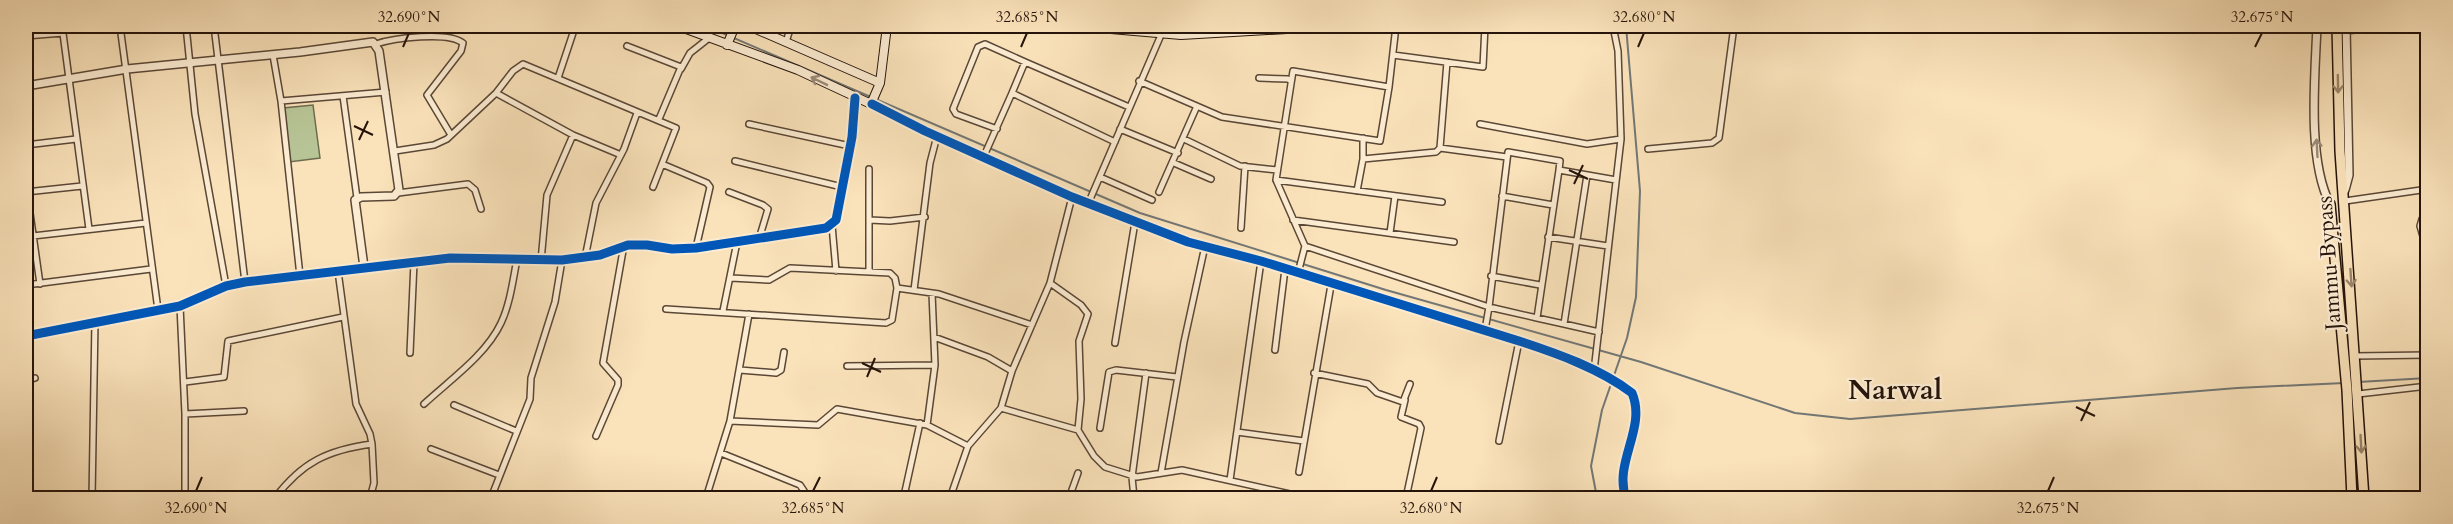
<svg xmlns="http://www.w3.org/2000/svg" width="2453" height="524" font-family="Cardo,serif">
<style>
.green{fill:#b7c495;stroke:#6e6c50;stroke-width:1.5}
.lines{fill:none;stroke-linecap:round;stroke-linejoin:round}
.stream{stroke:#727775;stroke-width:2}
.minor-casing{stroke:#5a4736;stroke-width:8}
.tertiary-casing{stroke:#5a4736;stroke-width:10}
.secondary-casing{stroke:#25130a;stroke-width:10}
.trunk-casing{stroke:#25130a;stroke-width:12}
.minor{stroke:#fcecd2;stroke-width:5}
.tertiary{stroke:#fcecd2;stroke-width:7}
.secondary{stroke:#fcecd2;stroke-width:8}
.trunk{stroke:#fae2ba;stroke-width:9}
.cycleway-casing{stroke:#fcecd2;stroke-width:13}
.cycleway{stroke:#0057b8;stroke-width:9}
.oneway{stroke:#9b8a78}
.oneway2{stroke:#9a856b}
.ticks{fill:none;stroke:#25130a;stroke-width:2}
.labels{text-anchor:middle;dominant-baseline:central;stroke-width:4.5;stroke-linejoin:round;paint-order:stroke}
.street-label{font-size:22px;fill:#25130a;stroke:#fcecd2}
.district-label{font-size:28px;font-weight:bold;fill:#25130a;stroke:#fcecd2}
.neatline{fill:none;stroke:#25130a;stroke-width:2}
.ticks-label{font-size:15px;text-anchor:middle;fill:#25130a}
</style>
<rect width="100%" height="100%" fill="#fae2ba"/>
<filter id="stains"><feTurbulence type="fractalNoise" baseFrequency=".00333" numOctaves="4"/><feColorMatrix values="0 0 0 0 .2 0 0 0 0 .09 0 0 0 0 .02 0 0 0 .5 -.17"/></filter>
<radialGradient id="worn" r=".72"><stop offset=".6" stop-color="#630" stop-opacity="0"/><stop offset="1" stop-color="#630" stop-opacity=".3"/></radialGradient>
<path class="green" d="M 313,105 L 320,158 L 289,162 L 283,108 Z"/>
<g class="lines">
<path class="stream" d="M 706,26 L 1140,213 L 1386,290 L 1641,362 L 1795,413 L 1850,419 L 2237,388 L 2344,383
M 2358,382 L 2428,378
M 1597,498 L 1591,466 L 1602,410 L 1627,338 L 1636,297 L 1640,191 L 1626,26"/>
<defs>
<path id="minor" d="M 62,26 L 89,229
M 120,26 L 158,310
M 186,26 L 195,114 L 226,286
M 214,26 L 245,282
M 1180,26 L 1181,35
M 2336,32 L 2393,26
M 26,36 L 63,33
M 786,42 L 791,26
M 376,44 C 394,38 448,31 463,43 L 461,51 L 427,95 L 451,135
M 627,46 L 681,67 L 659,119
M 273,55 L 281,101 L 300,276
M 1393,55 L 1483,67 L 1485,26
M 1447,62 L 1440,148 L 1507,157
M 681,69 L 690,53 L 709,38
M 558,78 L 575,27
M 1259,78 L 1288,79 L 1291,81
M 1139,81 L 1222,117 L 1380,141 L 1389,87
M 496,93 L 573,135 L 621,155
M 1012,93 L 1025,62 L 1129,107
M 343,96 L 357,198
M 281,101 L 386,92
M 872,104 L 925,131 L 1072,197 L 1188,242 L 1261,261 L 1519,341 C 1556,353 1601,369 1632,393 C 1647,428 1613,463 1626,498
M 749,124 L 850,146
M 1480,124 L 1587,144 L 1621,139
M 997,129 L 956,114 L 953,109 L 978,47 L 985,44 L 1025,62
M 1120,129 L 1178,153
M 1184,139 L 1240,166 L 1277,170
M 26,145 L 76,139
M 1648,149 L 1712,143 L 1719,138 L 1734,26
M 395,151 L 434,145 L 447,139 L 496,93 L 513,71 L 523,64 L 676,128 L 653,187
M 984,156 L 1012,93 L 1115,142
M 1363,159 L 1436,152 L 1440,148
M 735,161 L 842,187
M 1174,163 L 1211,179
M 662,164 L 707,183 L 710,187 L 696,248
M 869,169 L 869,272
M 1559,170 L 1560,161 L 1508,152 L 1489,307 L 1537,318 L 1559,170 L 1616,180
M 1100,177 L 1152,200
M 1276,180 L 1442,202
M 1357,191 L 1363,159 L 1363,138
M 26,192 L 82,186
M 27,192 L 40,284
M 729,192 L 763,205 L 768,209 L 759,239
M 1159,192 L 1197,106
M 398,193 L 468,184 L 475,190 L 481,209
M 1502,196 L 1553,205
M 2345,201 L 2428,189
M 1088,204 L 1161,35
M 2428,217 L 2422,219 L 2420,226 L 2428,254
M 870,220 L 890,221 L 925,217
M 1293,220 L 1454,242
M 832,225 L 836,271
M 1241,228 L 1245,166
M 1390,233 L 1395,196
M 33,236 L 146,223
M 1548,237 L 1608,246
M 1305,246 L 1489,307 L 1485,330
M 585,258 L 596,203 L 624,149 L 637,113
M 541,261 L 547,195 L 573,135
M 2428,266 L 2424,270 L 2428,281
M 338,271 L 356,404 L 370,434 L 372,444 L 374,483 L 370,498
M 1298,273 L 1305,246 L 1276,180 L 1293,71 L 1389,87 L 1396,26
M 1491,276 L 1540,285
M 731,278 L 769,280 L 790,268 L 890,273 L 895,278 L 897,288 L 939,294 L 1032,325
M 1050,283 L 1081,305 L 1088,314 L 1079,341 L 1081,399 L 1078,430 L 1094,456 L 1105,467 L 1137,477 L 1182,470 L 1308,498
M 26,285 L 151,269
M 914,290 L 930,163 L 937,136
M 180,306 L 185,414 L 185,498
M 666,309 L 886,323 L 892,320 L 897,288
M 723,311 L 737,242
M 1537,318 L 1564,324 L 1587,175
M 1564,324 L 1599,332
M 934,337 L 988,357 L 1012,371
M 1115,343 L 1135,222
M 1275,350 L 1285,269
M 410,353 L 414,262
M 2355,356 L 2428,355
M 847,366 L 935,365 L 932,293
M 740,370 L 776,373 L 781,370 L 784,352
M 1594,371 L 1621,139 L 1618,51 L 1613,26
M 1314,373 L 1368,384 L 1377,393 L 1403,402 L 1410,384
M 26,381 L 35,378
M 185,382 L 224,377 L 228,341 L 343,317
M 2358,394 L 2428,386
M 1405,400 L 1401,417 L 1419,424 L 1421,428 L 1406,498
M 424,404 C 450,380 486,355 501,323 C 510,304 513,280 517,259
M 454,405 L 516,431
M 1001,408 L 1078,430
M 185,414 L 244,411
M 730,421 L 818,425 L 837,409 L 927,425 L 968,446
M 927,425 L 935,365
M 1100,428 L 1109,372 L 1116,370 L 1177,377
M 1237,432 L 1304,441
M 596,436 L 618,385 L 618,380 L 603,363 L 624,245
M 1499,441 L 1519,341
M 431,449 L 499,475
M 721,453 L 800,485 L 804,491 L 800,498
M 1299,472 L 1331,285
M 1161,473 L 1184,342 L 1205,246
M 1230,480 L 1261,261
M 372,494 L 382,498
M 904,496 L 920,423
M 92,498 L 95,321
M 275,498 C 302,462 328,450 372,444
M 491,498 L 530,399 L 531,378 L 555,302 L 562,260
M 539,498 L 540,495
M 706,498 L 730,421 L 749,314
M 950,498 L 968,446 L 1001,408 L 1012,371 L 1050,283 L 1072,197
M 1069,498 L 1078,473
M 1134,498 L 1132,477 L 1146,373"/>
<path id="tertiary" d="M 2317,26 C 2315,76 2307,160 2330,204
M 26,86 L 127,69 L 300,52 L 373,42 L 379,51 L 399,190 L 394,196 L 361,197 L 355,200 L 364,267
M 2345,190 L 2349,175 L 2346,26
M 26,336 L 180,306 L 226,286 L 245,282 L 450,258 L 562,260 L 600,255 L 628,245 L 647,245 L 672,249 L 696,248 L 826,228 L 836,220 L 852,137 L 855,98"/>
<path id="secondary" d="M 678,26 L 798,70 L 871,104 L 880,83 L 887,26
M 749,26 L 880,83
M 1076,26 L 1181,35 L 1339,26
M 727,45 L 735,26"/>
<path id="trunk" d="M 2337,26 L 2340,151 L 2364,498
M 2330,204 L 2347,390 L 2352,498"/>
</defs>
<use href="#minor" class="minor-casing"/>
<use href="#tertiary" class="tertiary-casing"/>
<use href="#secondary" class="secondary-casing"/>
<use href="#trunk" class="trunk-casing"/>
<use href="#minor" class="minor"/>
<use href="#tertiary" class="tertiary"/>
<use href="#secondary" class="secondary"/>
<use href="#trunk" class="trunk"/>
<defs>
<path id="cycleway" d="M 872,104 L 925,131 L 1072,197 L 1188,242 L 1261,261 L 1519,341 C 1556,353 1601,369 1632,393 C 1647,428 1613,463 1626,498
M 26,336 L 180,306 L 226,286 L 245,282 L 450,258 L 562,260 L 600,255 L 628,245 L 647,245 L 672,249 L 696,248 L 826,228 L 836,220 L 852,137 L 855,98"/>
</defs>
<use href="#cycleway" class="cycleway-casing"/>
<use href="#cycleway" class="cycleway"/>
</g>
<defs><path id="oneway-shaft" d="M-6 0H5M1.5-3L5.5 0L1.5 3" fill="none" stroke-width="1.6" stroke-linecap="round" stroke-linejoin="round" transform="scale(1.5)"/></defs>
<g class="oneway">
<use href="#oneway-shaft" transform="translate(819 81) rotate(-154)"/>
<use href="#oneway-shaft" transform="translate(2317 148) rotate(-93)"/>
</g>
<g class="oneway2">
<use href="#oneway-shaft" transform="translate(2338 84) rotate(89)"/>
<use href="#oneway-shaft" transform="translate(2351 278) rotate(86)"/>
<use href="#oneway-shaft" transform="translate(2361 444) rotate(87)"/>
</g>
<path class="ticks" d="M 403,47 L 409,33M 1021,47 L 1027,33M 1638,47 L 1644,33M 2255,47 L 2262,33M 354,126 L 373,135M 359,140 L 368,121M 1569,170 L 1588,179M 1574,184 L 1583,165M 862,363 L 881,372M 867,377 L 875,358M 2076,407 L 2095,416M 2081,421 L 2090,402M 196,491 L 202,477M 813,491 L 820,477M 1431,491 L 1437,477M 2048,491 L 2054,477"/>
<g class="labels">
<g class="street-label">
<text transform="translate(2329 263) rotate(-94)">Jammu Bypass</text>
</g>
<g class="district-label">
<text x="1895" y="390">Narwal</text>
</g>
</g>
<rect width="2453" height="524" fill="none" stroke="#fae2ba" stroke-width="66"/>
<rect x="33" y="33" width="2387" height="458" class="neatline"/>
<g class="ticks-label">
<text x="409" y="22">32.690°N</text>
<text x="1027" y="22">32.685°N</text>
<text x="1644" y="22">32.680°N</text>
<text x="2262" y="22">32.675°N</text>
<text x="196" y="513">32.690°N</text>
<text x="813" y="513">32.685°N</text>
<text x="1431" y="513">32.680°N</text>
<text x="2048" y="513">32.675°N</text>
</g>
<rect width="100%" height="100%" filter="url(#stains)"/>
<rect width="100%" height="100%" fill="url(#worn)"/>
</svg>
